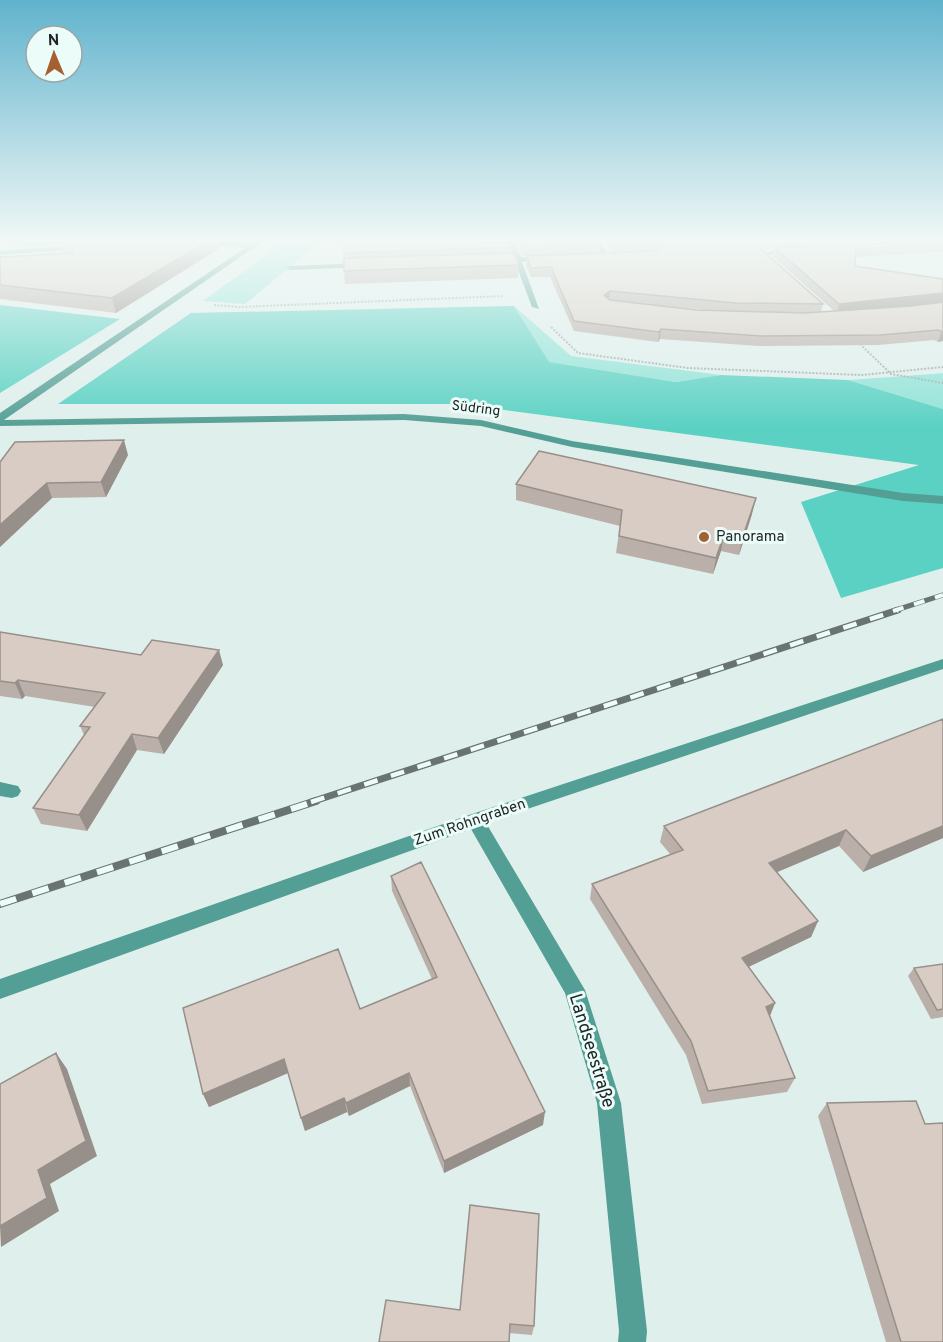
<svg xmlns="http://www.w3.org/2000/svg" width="943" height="1342" font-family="Overpass,sans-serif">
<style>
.green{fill:#90e3d7}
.forest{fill:#5ad1c3}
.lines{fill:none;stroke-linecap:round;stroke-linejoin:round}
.path{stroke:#a3b0ae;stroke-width:2;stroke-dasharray:2 1.5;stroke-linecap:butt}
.minor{fill:#549f95;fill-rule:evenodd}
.rail-far2-casing{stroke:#697371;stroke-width:5}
.rail-far1-casing{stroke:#697371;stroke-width:7}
.rail-casing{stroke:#697371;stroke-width:8}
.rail-far2{stroke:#ecfcf9;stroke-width:4;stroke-dasharray:11;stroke-linecap:butt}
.rail-far1{stroke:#ecfcf9;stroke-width:4.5;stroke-dasharray:14;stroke-linecap:butt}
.rail{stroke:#ecfcf9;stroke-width:6;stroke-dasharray:17;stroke-linecap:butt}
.wall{fill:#baafa9;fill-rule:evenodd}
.shaded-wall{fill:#978f89}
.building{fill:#d8ccc4;stroke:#978f89;stroke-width:1.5}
.poi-dot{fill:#a56032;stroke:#ecfcf9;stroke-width:2}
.labels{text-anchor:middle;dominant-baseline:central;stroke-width:6;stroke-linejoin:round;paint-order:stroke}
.far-street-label{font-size:14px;fill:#202625;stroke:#ecfcf9}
.poi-label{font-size:15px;fill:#202625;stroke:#ecfcf9;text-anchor:start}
.street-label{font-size:15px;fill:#202625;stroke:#ecfcf9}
.near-street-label{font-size:18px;fill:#202625;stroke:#ecfcf9}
</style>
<rect width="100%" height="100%" fill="#dfefec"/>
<path class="green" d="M 284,242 L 320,242 L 245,304 L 203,301 Z
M 514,306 L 571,356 L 721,375 L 676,382 L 548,362 Z
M 943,373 L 943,409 L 848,380 L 933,374 Z"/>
<path class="forest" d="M 0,305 L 120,319 L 0,393 Z
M 514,306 L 549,362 L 676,382 L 721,375 L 848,380 L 943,409 L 943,568 L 841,598 L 801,502 L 919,465 L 460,404 L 58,404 L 191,313 Z"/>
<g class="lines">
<path class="path" d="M 214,305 L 239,307 L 504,296
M 551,327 L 578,353 L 688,368 L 862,375 L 943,367
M 860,344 L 891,374 L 943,383"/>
<path class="minor" d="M 94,242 L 105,242 L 81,249 L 0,255 L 0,251 L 81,245 Z
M 200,242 L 262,242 L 4,420 L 404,414 L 481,420 L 572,441 L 903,493 L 943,496 L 943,504 L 903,501 L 572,447 L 481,426 L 404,420 L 0,426 L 0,413 L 245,248 L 203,244 Z
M 508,242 L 514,242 L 521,257 L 546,257 L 550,259 L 522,262 L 539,309 L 532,307 L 515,262 L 494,260 L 513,257 Z
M 594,242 L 600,242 L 612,260 L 606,260 Z
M 792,250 L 795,254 L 760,255 L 756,253 Z
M 363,263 L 366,267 L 290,270 L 286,268 L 290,266 Z
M 943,659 L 943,669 L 486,823 L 585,990 L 621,1103 L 647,1331 L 646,1342 L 618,1342 L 619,1331 L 597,1103 L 565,993 L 471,829 L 0,999 L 0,979 L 469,815 Z
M 0,782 L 18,786 L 21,791 L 18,796 L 12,798 L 0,796 Z"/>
<defs>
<path id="rail-far2" d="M 893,611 L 943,595"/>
<path id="rail-far1" d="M 311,802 L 898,610"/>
<path id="rail" d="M 0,904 L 316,801"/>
</defs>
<use href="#rail-far2" class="rail-far2-casing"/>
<use href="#rail-far1" class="rail-far1-casing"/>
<use href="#rail" class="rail-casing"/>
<use href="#rail-far2" class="rail-far2"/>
<use href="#rail-far1" class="rail-far1"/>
<use href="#rail" class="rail"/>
</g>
<path class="wall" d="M 2,242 L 219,242 L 220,248 L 116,313 L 0,299 L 0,257 L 65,253 L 62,253 L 60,243 L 29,247 Z
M 516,242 L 597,242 L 600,245 L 599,253 L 612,253 L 603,242 L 753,242 L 823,304 L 821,312 L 834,311 L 773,257 L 775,248 L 763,249 L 755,242 L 943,242 L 943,252 L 855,257 L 855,266 L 943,279 L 943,341 L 938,342 L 934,340 L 878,345 L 759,346 L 660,339 L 658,342 L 574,331 L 550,277 L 531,277 L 526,265 L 527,256 L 568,255 L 522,256 ZM 664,306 L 705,310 L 696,310 Z
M 511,247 L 511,253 L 519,265 L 518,278 L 345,284 L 344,271 L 344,253 Z
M 128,455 L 106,497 L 52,498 L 0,547 L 0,462 Z
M 516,484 L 752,514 L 739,555 L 721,551 L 713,574 L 616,553 L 620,526 L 516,500 Z
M 0,632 L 141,655 L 223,665 L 164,754 L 137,750 L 87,831 L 41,824 L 33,808 L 84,735 L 80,726 L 95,707 L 25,696 L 22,699 L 0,696 Z
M 943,719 L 943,838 L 863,872 L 839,846 L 777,872 L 818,921 L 811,937 L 748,967 L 775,1003 L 770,1016 L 795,1078 L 787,1092 L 702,1104 L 686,1055 L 590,899 L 592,884 L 670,854 L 660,842 L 664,826 Z
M 391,876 L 543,1125 L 444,1173 L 410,1086 L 349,1116 L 347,1112 L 305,1131 L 288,1073 L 209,1107 L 203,1094 L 360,1009 L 432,979 L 392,891 Z
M 943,964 L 943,1017 L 931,1019 L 908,976 L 914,968 Z
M 827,1103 L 943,1342 L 886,1342 L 818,1116 Z
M 386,1300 L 534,1326 L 532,1335 L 509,1333 Z"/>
<path class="shaded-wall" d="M 28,242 L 59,242 L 60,243 L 29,247 Z
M 206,242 L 219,242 L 220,248 L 116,313 L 112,298 Z
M 610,291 L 609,301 L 604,295 Z
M 943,293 L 943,303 L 837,314 L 839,304 Z
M 661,329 L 660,339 L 658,342 L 659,332 Z
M 941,332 L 943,332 L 943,341 L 938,342 Z
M 124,440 L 128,455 L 106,497 L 101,482 Z
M 47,483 L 52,498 L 0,547 L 0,525 Z
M 756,498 L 752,514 L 739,555 L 742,539 Z
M 724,535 L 721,551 L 713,574 L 716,558 Z
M 219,650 L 223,665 L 164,754 L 158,738 Z
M 18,680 L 25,696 L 22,699 L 15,683 Z
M 132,734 L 137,750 L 87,831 L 79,815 Z
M 943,826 L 943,838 L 863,872 L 871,856 Z
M 846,830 L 839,846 L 763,878 L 769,863 Z
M 818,921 L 811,937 L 736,973 L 742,958 Z
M 775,1003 L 769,1018 L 766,1007 Z
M 56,1053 L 67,1069 L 97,1156 L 50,1184 L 59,1211 L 1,1247 L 0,1226 L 38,1170 Z
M 284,1059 L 288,1073 L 209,1107 L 203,1094 Z
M 409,1073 L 410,1086 L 349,1116 L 346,1103 Z
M 344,1098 L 347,1112 L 305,1131 L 301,1118 Z
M 545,1112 L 543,1125 L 444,1173 L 444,1161 Z"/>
<path class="building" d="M 73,242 L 206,242 L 112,298 L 0,285 L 0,257 L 73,253 L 74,242 Z
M 344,242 L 509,242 L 511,247 L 344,253 Z
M 520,242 L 597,242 L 600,245 L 523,247 Z
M 611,242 L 753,242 L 823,304 L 736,303 L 610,291 L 604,295 L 610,300 L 696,310 L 804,313 L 911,306 L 943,302 L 943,332 L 938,330 L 881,335 L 761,336 L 661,329 L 659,332 L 574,321 L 551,267 L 531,268 L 527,256 L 658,251 L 664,246 L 658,243 L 613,244 Z
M 905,242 L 943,242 L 943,243 L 856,249 L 855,266 L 943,279 L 943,293 L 839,304 L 775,248 L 903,243 Z
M 514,253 L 519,265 L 344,271 L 344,258 Z
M 124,440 L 101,482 L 47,483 L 0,525 L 0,462 L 15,442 Z
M 539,451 L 756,498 L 742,539 L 724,535 L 716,558 L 619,536 L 622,510 L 516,484 Z
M 0,632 L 141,655 L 152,640 L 219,650 L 158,738 L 132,734 L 79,815 L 33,808 L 90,727 L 80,726 L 105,693 L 18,680 L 15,683 L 0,681 Z
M 943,719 L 943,826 L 871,856 L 846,830 L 769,863 L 818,921 L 742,958 L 775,1003 L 766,1007 L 795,1078 L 708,1091 L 691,1041 L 592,884 L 683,850 L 664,826 Z
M 421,862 L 545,1112 L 444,1161 L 409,1073 L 346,1103 L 344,1098 L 301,1118 L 284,1059 L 203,1094 L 183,1008 L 338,949 L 360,1009 L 437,977 L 391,876 Z
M 943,964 L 943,1009 L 937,1010 L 914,968 Z
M 56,1053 L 86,1141 L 38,1170 L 47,1198 L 0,1226 L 0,1084 Z
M 916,1101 L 925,1124 L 943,1123 L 943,1342 L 901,1342 L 827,1103 Z
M 470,1205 L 539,1214 L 534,1326 L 510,1324 L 509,1342 L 379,1342 L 386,1300 L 460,1310 Z"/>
<linearGradient id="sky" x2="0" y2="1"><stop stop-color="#60b3cd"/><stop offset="0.56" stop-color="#f1f8f6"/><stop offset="1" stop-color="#f1f8f6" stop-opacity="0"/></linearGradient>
<rect width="943" height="429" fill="url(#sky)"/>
<circle class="poi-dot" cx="704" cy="537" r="6"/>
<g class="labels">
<g class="far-street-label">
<text transform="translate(476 409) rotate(7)">Südring</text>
</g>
<g class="poi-label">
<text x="716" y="537">Panorama</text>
</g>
<g class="street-label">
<text transform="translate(470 823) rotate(-19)">Zum Rohngraben</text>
</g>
<g class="near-street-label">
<text transform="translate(591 1051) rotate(73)">Landseestraße</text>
</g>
</g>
<g transform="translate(54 54) rotate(358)"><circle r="28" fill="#ecfcf9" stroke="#9aa6a4" stroke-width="1.5"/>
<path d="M0-4.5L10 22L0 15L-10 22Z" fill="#a56032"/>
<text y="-9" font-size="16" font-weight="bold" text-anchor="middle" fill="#202625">N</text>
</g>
</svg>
